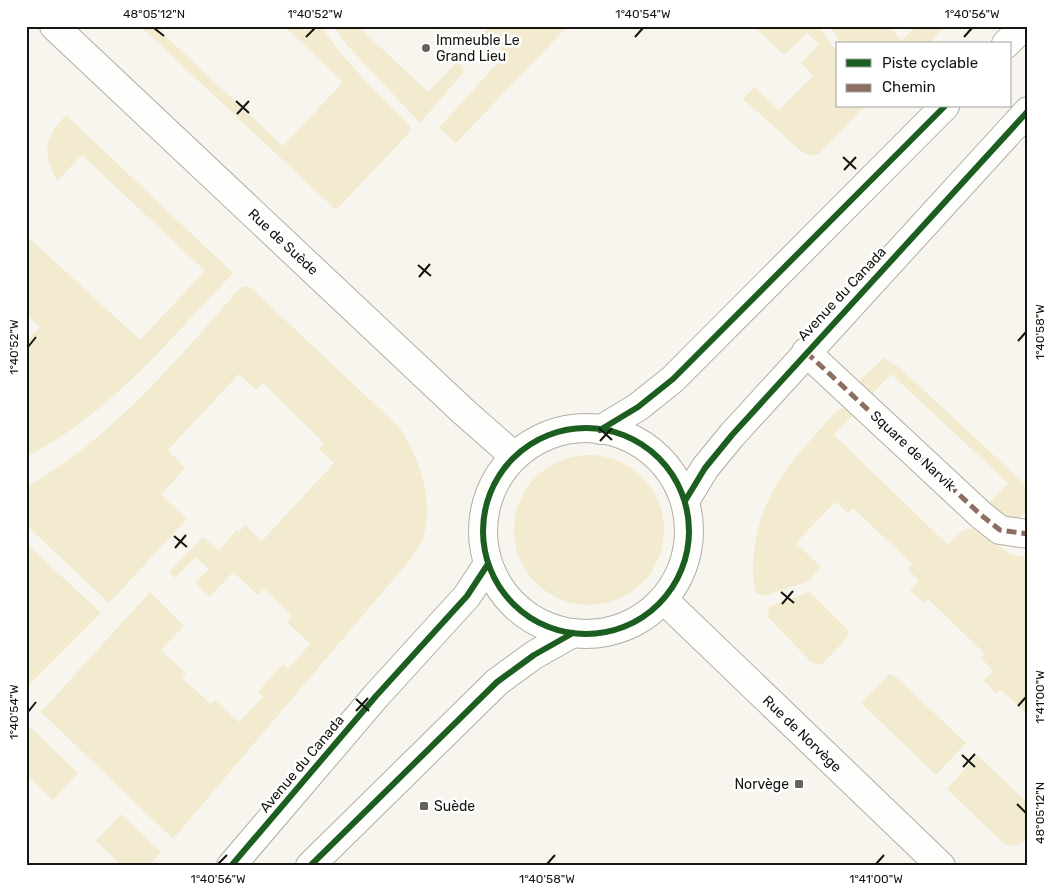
<svg xmlns="http://www.w3.org/2000/svg" width="1054" height="892" font-family="Rubik,sans-serif">
<style>
.green{fill:#f3ebd0}
.lines{fill:none;stroke-linecap:round;stroke-linejoin:round}
.minor-casing{stroke:#afaea8;stroke-width:30}
.tertiary-casing{stroke:#afaea8;stroke-width:30}
.secondary-casing{stroke:#afaea8;stroke-width:30}
.minor{stroke:#fefefc;stroke-width:28}
.tertiary{stroke:#fefefc;stroke-width:28}
.secondary{stroke:#fefefc;stroke-width:28}
.quiet{stroke:#8d6e63;stroke-width:5;stroke-dasharray:10 5;stroke-linecap:butt}
.cycleway-casing{stroke:#fff;stroke-width:9}
.cycleway{stroke:#1b5e20;stroke-width:6}
.ticks{fill:none;stroke:#161510;stroke-width:2}
.poi-dot{fill:#65635d;stroke:#fff;stroke-width:2}
.labels{text-anchor:middle;dominant-baseline:central;stroke-width:5;stroke-linejoin:round;paint-order:stroke}
.poi-label{font-size:14px;fill:#161510;stroke:#fff;text-anchor:start}
.street-label{font-size:14px;fill:#161510;stroke:#fff}
.neatline{fill:none;stroke:#161510;stroke-width:2}
.ticks-label{font-size:12px;text-anchor:middle;fill:#161510}
</style>
<rect width="100%" height="100%" fill="#f7f5ed"/>
<path class="green" d="M 140,26 L 155,26 L 283,146 L 343,82 L 284,26 L 321,26 C 346,64 379,94 410,126 L 410,132 L 336,210 Z
M 333,26 L 358,26 L 428,92 L 457,62 L 462,66 L 463,73 L 420,123 L 347,45 Z
M 490,26 L 568,26 L 456,143 L 439,128 L 500,60 L 500,48 L 483,33 Z
M 754,26 L 818,26 L 838,53 L 838,106 L 865,106 L 819,154 L 812,156 L 802,152 L 743,99 L 754,87 L 779,110 L 813,76 L 801,63 L 819,44 L 807,33 L 784,55 Z
M 830,26 L 887,26 L 902,40 L 916,26 L 945,26 L 929,44 L 842,44 Z
M 66,115 L 233,273 C 170,339 108,416 26,457 L 26,341 L 40,327 L 26,314 L 26,235 L 140,340 L 205,271 L 82,155 L 57,181 C 42,152 44,139 66,115 Z
M 246,286 L 251,288 L 399,427 C 419,456 432,496 425,531 C 423,543 415,552 409,561 L 173,839 L 41,712 L 150,592 L 184,626 L 161,650 L 186,673 L 182,678 L 211,704 L 215,700 L 239,722 L 263,697 L 258,692 L 283,664 L 288,669 L 310,644 L 287,622 L 292,616 L 264,589 L 258,595 L 233,572 L 210,597 L 195,582 L 209,569 L 195,557 L 175,578 L 169,572 L 203,537 L 219,551 L 236,530 L 239,532 L 245,525 L 262,541 L 334,463 L 319,449 L 324,443 L 263,383 L 256,390 L 239,374 L 168,450 L 185,468 L 161,495 L 187,519 L 109,603 L 26,525 L 26,487 C 106,444 181,356 240,288 Z
M 884,358 L 900,368 L 1028,487 L 1028,510 L 1018,519 L 1009,519 L 987,505 L 1008,483 L 891,374 L 872,394 L 859,381 Z
M 845,407 L 853,415 L 834,435 L 948,545 L 963,530 L 974,528 L 1010,554 L 1028,558 L 1028,715 L 1001,690 L 996,693 L 984,681 L 993,671 L 981,658 L 985,654 L 928,599 L 924,603 L 910,591 L 919,581 L 908,569 L 912,564 L 853,508 L 848,513 L 835,502 L 796,543 L 821,567 L 809,581 L 764,596 L 756,593 C 751,577 753,560 755,544 C 763,496 785,468 817,433 C 824,425 834,411 845,407 Z
M514 530a75 75 0 1 1 150 0a75 75 0 1 1-150 0Z
M 26,543 L 101,613 L 26,688 Z
M 810,592 L 847,629 L 849,634 L 846,639 L 821,665 L 811,662 L 767,616 L 770,606 Z
M 889,674 L 895,676 L 966,743 L 936,775 L 861,703 Z
M 27,724 L 78,773 L 53,800 L 26,774 Z
M 977,755 L 1028,803 L 1028,837 L 1020,844 L 1009,846 L 1001,841 L 947,789 Z
M 121,814 L 161,852 L 149,866 L 122,866 L 96,841 Z"/>
<g class="lines">
<defs>
<path id="minor" d="M 806,352 L 981,515 L 1000,530 L 1028,534"/>
<path id="tertiary" d="M 1006,44 L 1024,26
M 600,430 L 638,407 L 673,379 L 945,106
M 685,501 L 705,468 L 732,435 L 1028,111
M 231,866 L 376,696 L 467,596 L 488,564
M 310,866 L 497,682 L 534,655 L 573,633"/>
<path id="secondary" d="M 54,26 L 464,412 L 514,456
M483 531a103 103 0 1 1 206 0a103 103 0 1 1-206 0Z
M 664,600 L 941,866"/>
</defs>
<use href="#minor" class="minor-casing"/>
<use href="#tertiary" class="tertiary-casing"/>
<use href="#secondary" class="secondary-casing"/>
<use href="#minor" class="minor"/>
<use href="#tertiary" class="tertiary"/>
<use href="#secondary" class="secondary"/>
<path class="quiet" d="M 806,352 L 981,515 L 1000,530 L 1028,534"/>
<defs>
<path id="cycleway" d="M483 531a103 103 0 1 1 206 0a103 103 0 1 1-206 0Z
M 600,430 L 638,407 L 673,379 L 945,106
M 685,501 L 705,468 L 732,435 L 1028,111
M 231,866 L 376,696 L 467,596 L 488,564
M 310,866 L 497,682 L 534,655 L 573,633"/>
</defs>
<use href="#cycleway" class="cycleway-casing"/>
<use href="#cycleway" class="cycleway"/>
</g>
<path class="ticks" d="M 154,28 L 164,36M 306,37 L 315,28M 635,37 L 643,28M 964,37 L 972,28M 236,101 L 249,113M 237,114 L 249,101M 843,157 L 856,169M 844,170 L 856,157M 418,265 L 431,276M 419,277 L 430,264M 1018,341 L 1026,332M 28,347 L 36,337M 599,428 L 612,440M 600,441 L 612,428M 174,536 L 187,547M 175,548 L 186,535M 781,592 L 794,603M 782,604 L 793,591M 356,699 L 369,711M 1018,706 L 1026,697M 356,711 L 368,698M 28,712 L 36,702M 962,755 L 975,767M 963,767 L 975,754M 1017,804 L 1026,813M 218,864 L 227,855M 547,864 L 555,855M 876,864 L 884,855"/>
<g class="poi-dot">
<circle cx="426" cy="48" r="5"/>
<rect x="794" y="779" width="10" height="10" rx="2.5"/>
<rect x="419" y="801" width="10" height="10" rx="2.5"/>
</g>
<g class="labels">
<g class="poi-label">
<text x="436" y="40">Immeuble Le<tspan x="436" dy="16">Grand Lieu</tspan></text>
<text x="789" y="784" text-anchor="end">Norvège</text>
<text x="434" y="806">Suède</text>
</g>
<g class="street-label">
<text transform="translate(283 242) rotate(43)">Rue de Suède</text>
<text transform="translate(842 294) rotate(-47)">Avenue du Canada</text>
<text transform="translate(913 451) rotate(43)">Square de Narvik</text>
<text transform="translate(802 734) rotate(44)">Rue de Norvège</text>
<text transform="translate(302 764) rotate(-50)">Avenue du Canada</text>
</g>
</g>
<rect width="1054" height="892" fill="none" stroke="#ffffff" stroke-width="55"/>
<rect x="836" y="42" width="175" height="65" fill="#ffffff" stroke="#a2a19f"/>
<rect x="846" y="59" width="25" height="8" fill="#1b5e20" stroke="#a2a19f"/>
<text x="882" y="68" font-size="15" fill="#161510">Piste cyclable</text>
<rect x="846" y="84" width="25" height="8" fill="#8d6e63" stroke="#a2a19f"/>
<text x="882" y="92" font-size="15" fill="#161510">Chemin</text>
<rect x="28" y="28" width="998" height="836" class="neatline"/>
<g class="ticks-label">
<text x="154" y="18">48°05'12"N</text>
<text x="315" y="18">1°40'52"W</text>
<text x="643" y="18">1°40'54"W</text>
<text x="972" y="18">1°40'56"W</text>
<text transform="translate(1040 332) rotate(-90)" y="4">1°40'58"W</text>
<text transform="translate(14 347) rotate(-90)" y="4">1°40'52"W</text>
<text transform="translate(1040 697) rotate(-90)" y="4">1°41'00"W</text>
<text transform="translate(14 712) rotate(-90)" y="4">1°40'54"W</text>
<text transform="translate(1040 813) rotate(-90)" y="4">48°05'12"N</text>
<text x="218" y="883">1°40'56"W</text>
<text x="547" y="883">1°40'58"W</text>
<text x="876" y="883">1°41'00"W</text>
</g>
</svg>
